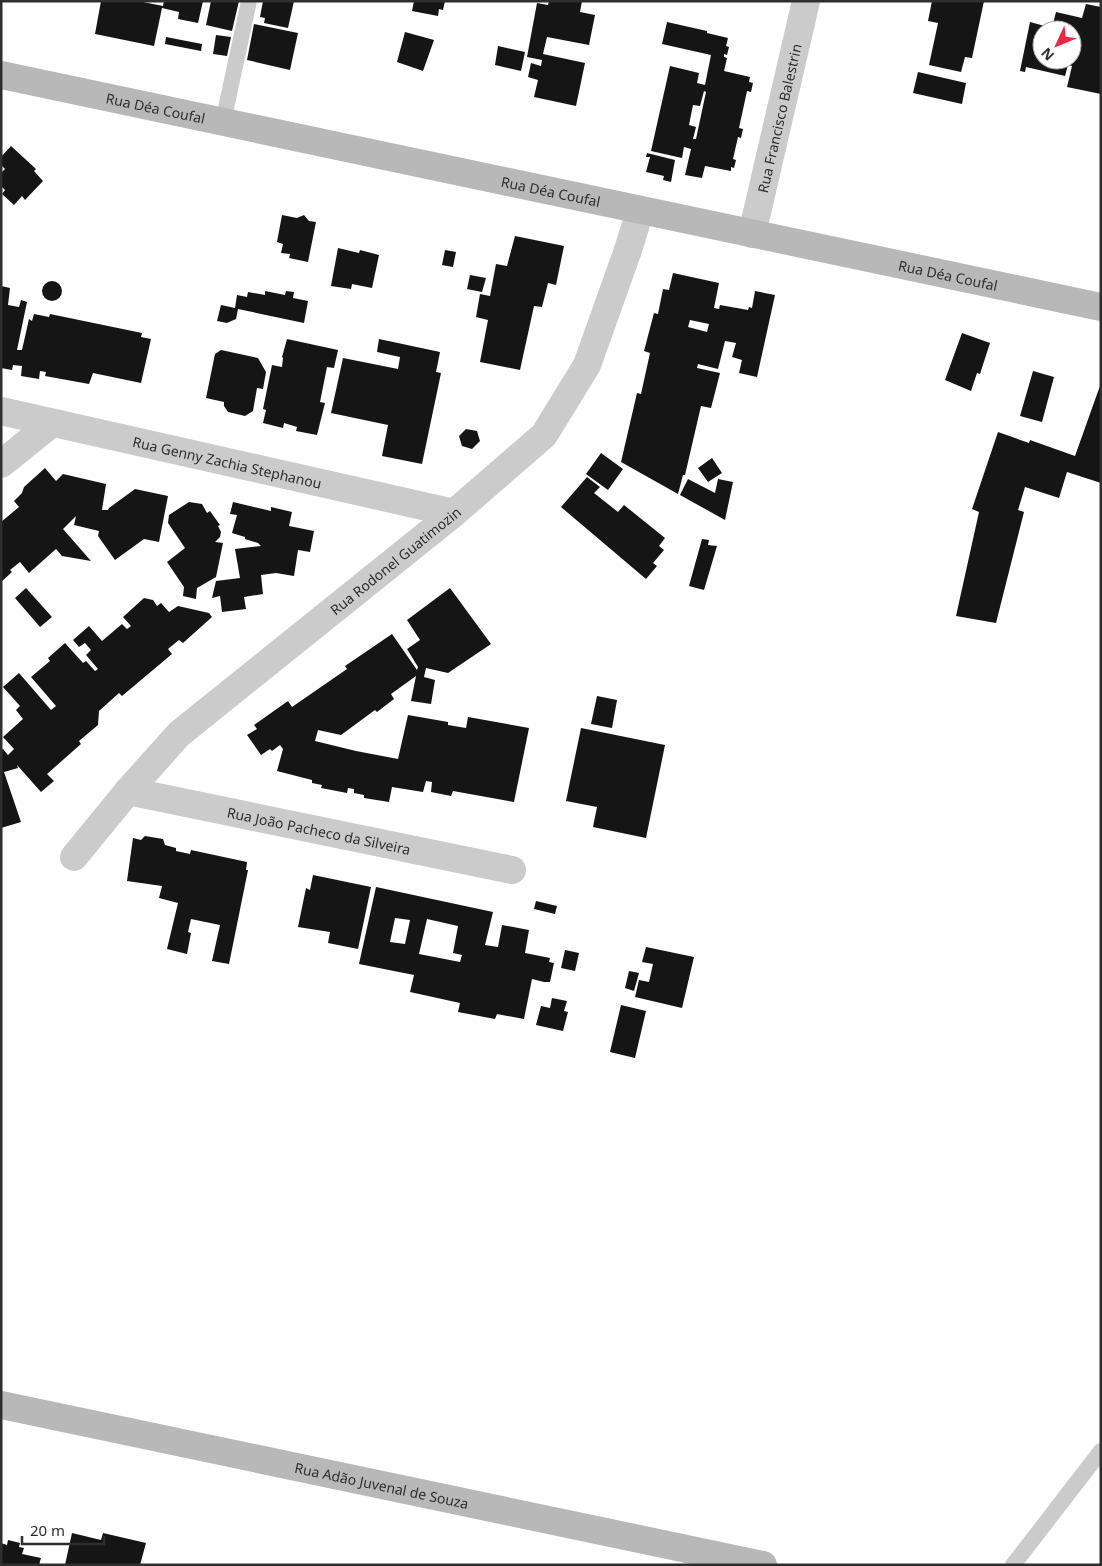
<svg xmlns="http://www.w3.org/2000/svg" width="1102" height="1566" font-family="'Noto Sans',sans-serif">
<style>
.building{fill:#151515;fill-rule:evenodd}
.lines{fill:none;stroke-linecap:round;stroke-linejoin:round}
.lane{stroke:#cbcbcb;stroke-width:16}
.street{stroke:#cbcbcb;stroke-width:28}
.secondary{stroke:#b8b8b8;stroke-width:28}
.labels{text-anchor:middle;dominant-baseline:central;stroke-width:5;stroke-linejoin:round;paint-order:stroke}
.street-label{font-size:14px;fill:#2e2e2e;stroke:#fff}
</style>
<rect width="100%" height="100%" fill="#fff"/>
<path class="building" d="M 101,1 L 138,1 L 163,6 L 164,1 L 203,1 L 198,23 L 178,19 L 179,12 L 162,8 L 154,46 L 95,34 Z
M 211,1 L 239,1 L 232,31 L 206,25 Z
M 263,1 L 294,1 L 288,28 L 264,23 L 265,18 L 260,17 Z
M 414,1 L 445,1 L 443,10 L 439,9 L 438,16 L 412,11 Z
M 549,1 L 582,1 L 580,12 L 595,15 L 589,45 L 547,37 L 543,54 L 585,63 L 576,106 L 534,97 L 538,80 L 528,77 L 531,63 L 541,66 L 542,60 L 527,57 L 537,3 L 548,5 Z
M 932,1 L 984,1 L 972,58 L 965,57 L 961,72 L 929,65 L 938,23 L 928,21 Z
M 1086,4 L 1101,7 L 1101,94 L 1067,87 L 1072,66 L 1068,65 L 1065,76 L 1026,67 L 1025,72 L 1020,71 L 1030,22 L 1052,28 L 1056,12 L 1082,18 ZM 1042,30 L 1072,30 L 1072,60 L 1042,60 Z
M 667,22 L 707,31 L 707,33 L 728,38 L 726,46 L 729,47 L 727,55 L 724,54 L 724,57 L 727,58 L 724,71 L 750,77 L 749,82 L 753,83 L 751,92 L 747,91 L 739,128 L 743,129 L 741,138 L 738,137 L 733,159 L 736,160 L 734,168 L 731,167 L 731,171 L 705,166 L 702,178 L 685,175 L 691,149 L 684,147 L 682,158 L 651,151 L 670,66 L 699,73 L 697,83 L 705,85 L 711,55 L 662,44 ZM 704,91 L 706,92 L 696,139 L 693,139 L 696,127 L 689,125 L 693,105 L 700,106 Z
M 254,24 L 298,33 L 290,70 L 247,60 Z
M 405,32 L 434,40 L 423,71 L 397,62 Z
M 216,35 L 231,37 L 227,56 L 213,54 Z
M 166,37 L 202,44 L 201,51 L 165,44 Z
M 498,46 L 525,52 L 521,71 L 495,65 Z
M 918,72 L 966,83 L 962,104 L 913,93 Z
M 11,146 L 36,169 L 34,171 L 43,181 L 25,200 L 22,196 L 14,205 L 2,194 L 5,190 L 1,186 L 1,173 L 5,169 L 1,165 L 1,157 Z
M 647,153 L 675,160 L 671,182 L 663,180 L 664,176 L 646,172 L 650,157 L 646,157 Z
M 282,215 L 297,218 L 304,215 L 309,221 L 316,222 L 308,262 L 289,258 L 290,254 L 281,253 L 283,244 L 277,242 Z
M 515,236 L 564,246 L 556,285 L 548,283 L 542,307 L 534,306 L 520,370 L 480,362 L 488,320 L 476,317 L 480,294 L 490,296 L 496,264 L 507,266 Z
M 338,248 L 359,253 L 360,250 L 379,255 L 372,288 L 352,284 L 351,289 L 331,286 Z
M 445,250 L 456,252 L 453,267 L 442,265 Z
M 673,273 L 719,283 L 714,308 L 719,309 L 720,305 L 748,310 L 749,307 L 752,308 L 755,291 L 775,295 L 757,377 L 739,373 L 742,360 L 732,357 L 736,343 L 725,341 L 718,369 L 698,364 L 697,368 L 720,373 L 711,408 L 701,406 L 685,475 L 683,475 L 678,494 L 621,462 L 637,393 L 641,394 L 650,353 L 644,351 L 654,313 L 658,314 L 663,289 L 669,290 ZM 690,320 L 709,324 L 707,332 L 688,327 Z
M 470,275 L 486,278 L 482,292 L 467,289 Z
M42 291a10 10 0 1 1 20 0a10 10 0 1 1-20 0Z
M 1,286 L 10,288 L 8,305 L 19,307 L 21,300 L 27,302 L 17,350 L 22,350 L 29,319 L 32,321 L 34,314 L 49,317 L 50,314 L 142,333 L 141,337 L 151,339 L 141,383 L 93,373 L 89,384 L 45,376 L 46,372 L 40,371 L 39,379 L 21,376 L 22,366 L 13,365 L 12,370 L 1,368 Z
M 265,291 L 285,295 L 286,291 L 294,292 L 293,298 L 308,301 L 304,323 L 238,309 L 236,319 L 227,323 L 217,321 L 221,305 L 235,308 L 237,295 L 247,297 L 248,292 L 265,295 Z
M 962,333 L 990,343 L 980,374 L 977,373 L 971,391 L 945,380 Z
M 287,339 L 338,350 L 334,368 L 327,367 L 320,402 L 325,403 L 317,435 L 296,431 L 297,427 L 284,423 L 283,428 L 263,423 L 266,410 L 263,409 L 272,365 L 282,367 L 283,358 L 282,357 Z
M 379,339 L 440,352 L 436,372 L 441,373 L 422,464 L 382,456 L 388,425 L 331,413 L 343,358 L 398,369 L 400,357 L 377,352 Z
M 221,350 L 258,358 L 266,372 L 263,389 L 257,388 L 253,411 L 245,416 L 228,412 L 224,406 L 224,402 L 206,398 L 215,354 Z
M 1033,371 L 1054,377 L 1042,422 L 1020,416 Z
M 1101,383 L 1101,483 L 1067,472 L 1059,498 L 1025,487 L 1018,510 L 1024,512 L 996,623 L 956,616 L 979,512 L 972,509 L 998,432 L 1029,443 L 1030,440 L 1075,456 Z
M 466,429 L 477,431 L 480,441 L 472,449 L 462,446 L 459,436 Z
M 601,453 L 623,469 L 608,490 L 586,474 Z
M 712,458 L 722,473 L 708,482 L 698,468 Z
M 45,468 L 56,481 L 63,474 L 106,484 L 102,510 L 108,510 L 109,508 L 135,489 L 168,496 L 159,542 L 144,539 L 115,560 L 98,536 L 99,531 L 74,525 L 76,516 L 63,529 L 91,561 L 62,556 L 56,549 L 29,573 L 20,562 L 10,570 L 12,572 L 1,582 L 1,522 L 19,507 L 14,501 L 22,493 L 24,487 Z
M 587,477 L 600,487 L 594,493 L 618,512 L 624,505 L 665,538 L 659,546 L 664,550 L 653,563 L 657,566 L 646,579 L 561,507 Z
M 688,479 L 715,493 L 718,479 L 733,482 L 725,520 L 680,495 Z
M 189,502 L 202,504 L 207,513 L 210,511 L 220,525 L 218,526 L 221,532 L 220,537 L 215,542 L 223,543 L 216,577 L 197,588 L 196,599 L 183,596 L 184,587 L 167,562 L 185,548 L 168,523 L 169,515 Z
M 233,502 L 271,511 L 271,507 L 292,512 L 289,526 L 314,531 L 310,552 L 298,550 L 294,576 L 276,573 L 261,575 L 263,594 L 244,597 L 246,609 L 222,612 L 220,596 L 212,598 L 216,581 L 240,578 L 235,549 L 261,546 L 258,543 L 245,539 L 245,537 L 232,533 L 237,515 L 230,514 Z
M 702,539 L 709,540 L 708,545 L 717,546 L 704,590 L 689,586 Z
M 26,588 L 52,617 L 40,627 L 15,598 Z
M 450,588 L 491,644 L 448,673 L 426,668 L 424,677 L 435,680 L 431,704 L 411,701 L 416,676 L 391,694 L 394,699 L 377,712 L 375,710 L 341,735 L 318,730 L 315,741 L 356,751 L 398,759 L 408,715 L 448,722 L 448,725 L 466,728 L 468,717 L 529,728 L 514,802 L 453,791 L 451,796 L 431,792 L 432,782 L 426,781 L 423,792 L 392,787 L 389,802 L 364,798 L 364,795 L 354,793 L 354,789 L 348,788 L 347,793 L 321,788 L 322,785 L 312,783 L 312,780 L 277,771 L 283,749 L 280,745 L 272,751 L 270,749 L 261,755 L 247,735 L 257,729 L 254,725 L 288,701 L 292,707 L 347,669 L 345,666 L 392,634 L 417,670 L 418,667 L 407,649 L 420,640 L 407,620 Z
M 144,598 L 153,600 L 157,606 L 161,603 L 169,612 L 178,606 L 209,613 L 212,617 L 183,643 L 179,640 L 168,649 L 172,654 L 122,696 L 119,693 L 99,711 L 98,725 L 79,741 L 81,744 L 47,774 L 54,781 L 41,792 L 17,765 L 18,768 L 4,772 L 21,822 L 1,828 L 1,749 L 3,749 L 8,755 L 14,749 L 3,737 L 23,719 L 16,710 L 20,706 L 3,687 L 19,673 L 51,710 L 56,706 L 31,677 L 50,661 L 48,658 L 65,643 L 83,663 L 86,661 L 95,671 L 98,669 L 86,655 L 91,650 L 85,643 L 79,647 L 73,640 L 89,626 L 102,641 L 122,624 L 127,629 L 131,626 L 123,617 Z
M 597,696 L 617,700 L 612,728 L 591,724 Z
M 581,728 L 665,745 L 646,838 L 593,827 L 597,807 L 566,801 Z
M 145,836 L 163,839 L 165,845 L 176,848 L 176,851 L 190,854 L 191,850 L 247,862 L 246,870 L 248,870 L 229,964 L 212,961 L 220,925 L 191,919 L 188,932 L 191,933 L 187,954 L 167,949 L 178,903 L 159,898 L 162,886 L 127,881 L 133,838 L 141,840 Z
M 313,875 L 371,887 L 358,949 L 328,943 L 330,932 L 298,927 L 306,888 L 310,890 Z
M 376,887 L 493,912 L 485,945 L 498,947 L 502,925 L 529,930 L 525,953 L 550,958 L 549,962 L 554,963 L 550,982 L 544,982 L 532,979 L 524,1019 L 497,1014 L 495,1019 L 458,1012 L 460,1003 L 410,992 L 414,975 L 359,964 ZM 395,918 L 410,920 L 405,944 L 390,942 ZM 427,919 L 458,926 L 453,953 L 462,955 L 460,962 L 419,954 Z
M 536,901 L 557,906 L 555,914 L 534,909 Z
M 646,947 L 694,957 L 682,1008 L 635,997 L 639,980 L 649,982 L 653,964 L 642,962 Z
M 565,950 L 579,953 L 575,971 L 561,968 Z
M 629,971 L 639,973 L 634,991 L 625,988 Z
M 552,998 L 567,1001 L 564,1011 L 568,1012 L 563,1031 L 536,1025 L 541,1006 L 550,1008 Z
M 621,1005 L 646,1011 L 635,1058 L 610,1052 Z
M 72,1533 L 101,1540 L 103,1533 L 146,1543 L 140,1565 L 65,1565 Z
M 8,1540 L 20,1543 L 19,1547 L 24,1548 L 22,1554 L 41,1558 L 39,1565 L 1,1565 L 1,1543 L 7,1545 Z"/>
<g class="lines">
<path class="lane" d="M 223,122 L 249,1
M 1013,1565 L 1101,1451"/>
<g class="street">
<path id="s1" d="M 752,234 L 806,1"/>
<path id="s2" d="M 1,411 L 454,513"/>
<path d="M 1,464 L 52,423"/>
<path id="s3" d="M 128,791 L 512,870"/>
<path id="s4" d="M 74,857 L 128,791 L 179,734 L 454,513 L 544,435 L 587,365 L 628,250 L 640,211"/>
</g>
<g class="secondary">
<path id="s5" d="M 1,75 L 1101,307"/>
<path id="s6" d="M 1,1405 L 763,1565"/>
</g>
</g>
<g class="labels">
<g class="street-label">
<text stroke="none"><textPath href="#s5" startOffset="158">Rua Déa Coufal</textPath></text>
<text stroke="none"><textPath href="#s1" startOffset="119">Rua Francisco Balestrin</textPath></text>
<text stroke="none"><textPath href="#s5" startOffset="562">Rua Déa Coufal</textPath></text>
<text stroke="none"><textPath href="#s5" startOffset="968">Rua Déa Coufal</textPath></text>
<text stroke="none"><textPath href="#s2" startOffset="232">Rua Genny Zachia Stephanou</textPath></text>
<text stroke="none"><textPath href="#s4" startOffset="439">Rua Rodonel Guatimozin</textPath></text>
<text stroke="none"><textPath href="#s3" startOffset="195">Rua João Pacheco da Silveira</textPath></text>
<text stroke="none"><textPath href="#s6" startOffset="389">Rua Adão Juvenal de Souza</textPath></text>
</g>
</g>
<rect width="1102" height="1566" fill="none" stroke="#2e2e2e" stroke-width="5"/>
<g transform="translate(1057 45) rotate(226)"><circle r="24" fill="#ffffff" stroke="#ababab"/>
<path d="M0-4L9 19L0 12L-9 19Z" fill="#f02640"/>
<text y="-8" font-size="14" font-weight="bold" text-anchor="middle" fill="#2e2e2e">N</text>
</g>
<path d="M22 1536v8h82v-8" fill="none" stroke="#2e2e2e" stroke-width="2.5"/>
<text x="30" y="1536" font-size="15" fill="#2e2e2e" stroke="#ffffff" stroke-width="4" paint-order="stroke">20 m</text>
</svg>
